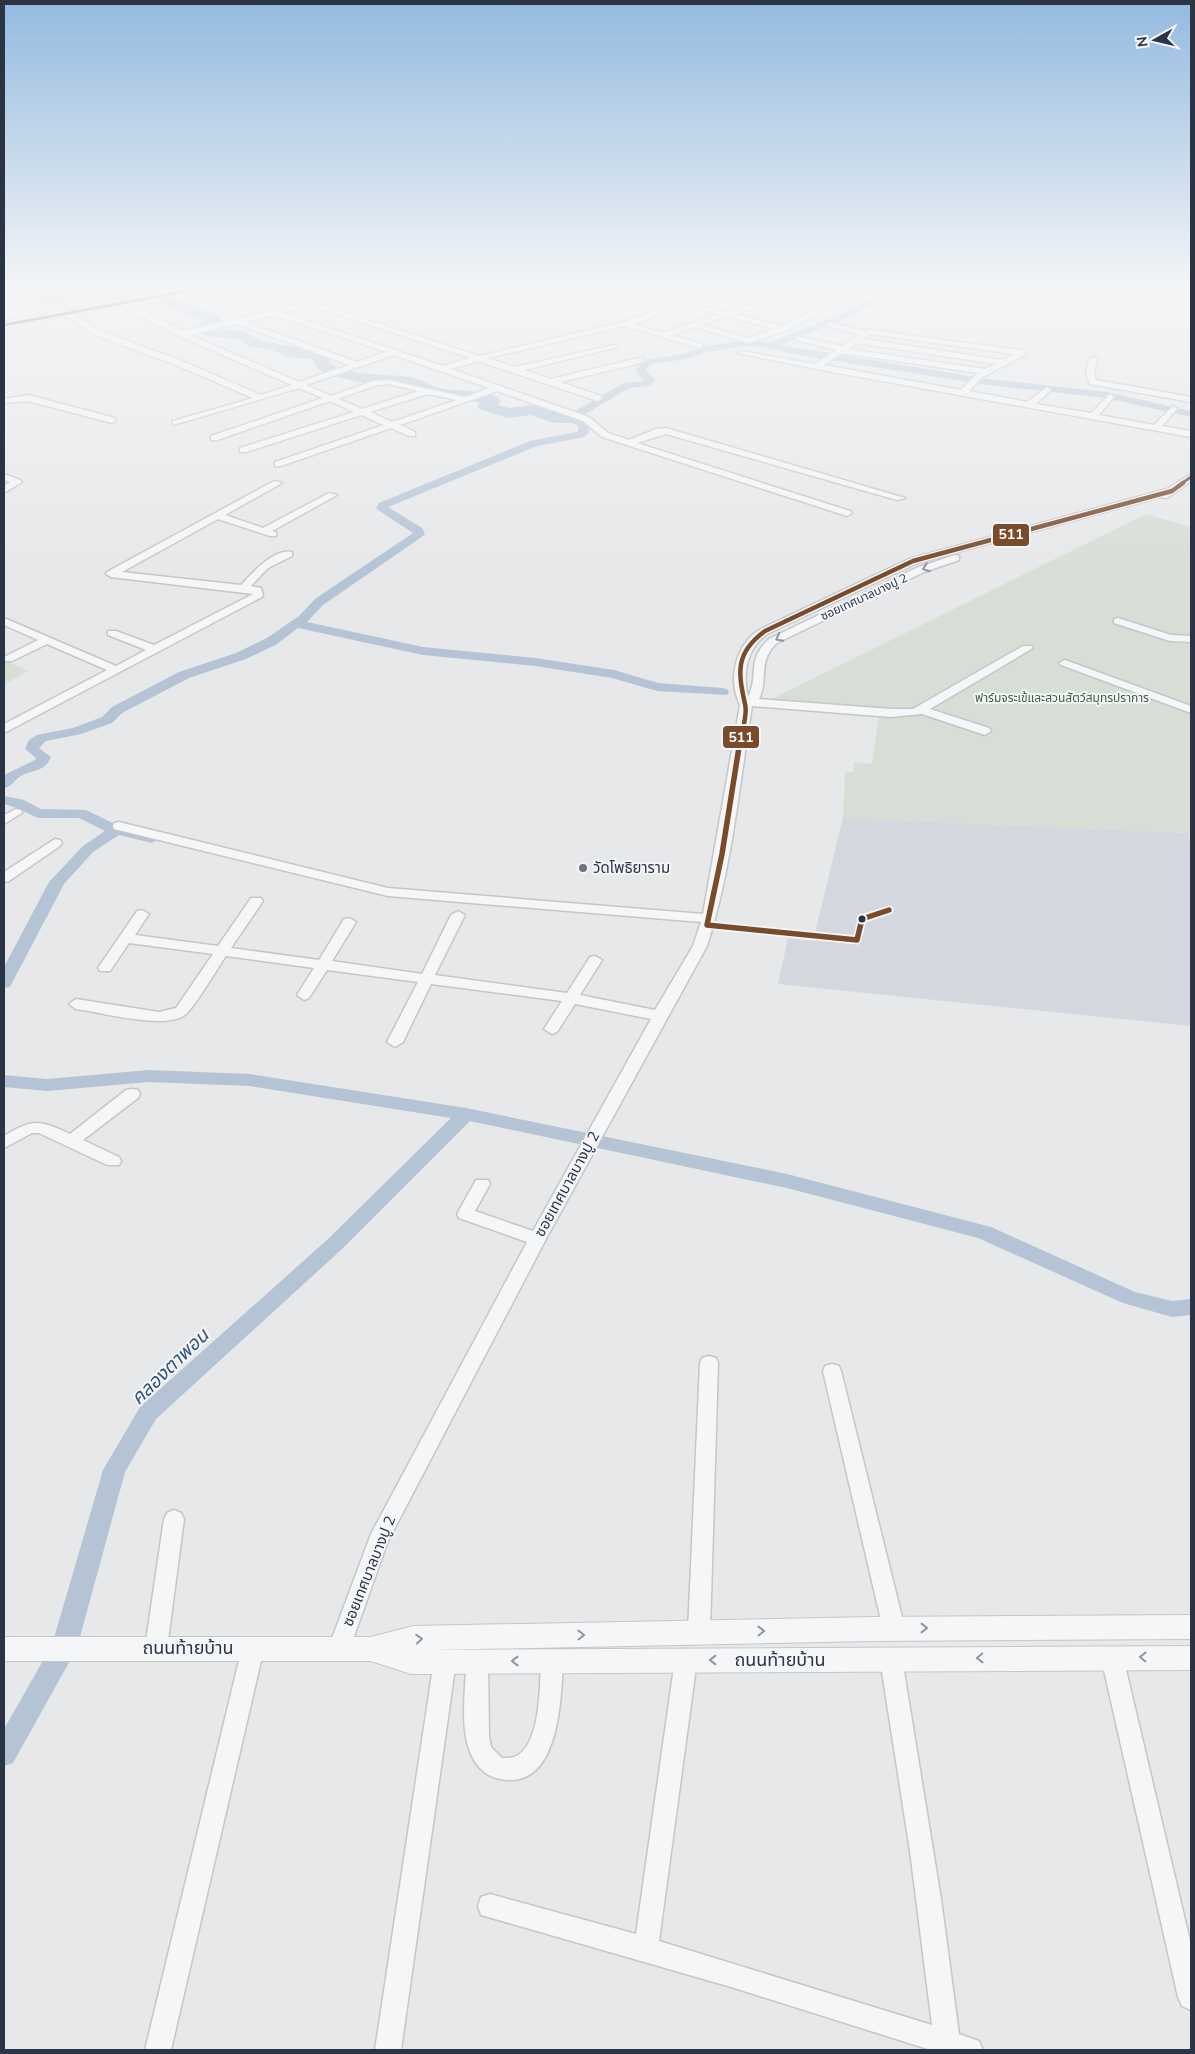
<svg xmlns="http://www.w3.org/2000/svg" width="1195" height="2054" font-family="'Nunito Sans','Noto Sans Thai',sans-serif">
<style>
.built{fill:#d4d7dd}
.green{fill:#d6ded6}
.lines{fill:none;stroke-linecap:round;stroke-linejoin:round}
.canal{fill:#b4c4d5;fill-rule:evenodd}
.river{fill:#b4c4d5;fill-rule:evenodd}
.minor-casing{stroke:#c4c6c8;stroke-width:3}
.tertiary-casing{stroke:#c4c6c8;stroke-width:2}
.secondary-casing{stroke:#c4c6c8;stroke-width:3}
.trunk-casing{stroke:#b8bbbf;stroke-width:3}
.minor{fill:#f5f6f7;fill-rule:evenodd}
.tertiary{fill:#f5f6f7;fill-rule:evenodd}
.secondary{fill:#f8f8f8;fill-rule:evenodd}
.trunk{fill:#f8f8f8;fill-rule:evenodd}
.bus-1-far2-casing{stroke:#f4f6f9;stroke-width:5}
.bus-1-far1-casing{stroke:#f4f6f9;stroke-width:7}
.bus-1-casing{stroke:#f4f6f9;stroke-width:9}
.bus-1-far2{stroke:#7a4b2a;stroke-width:3}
.bus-1-far1{stroke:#7a4b2a;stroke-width:4.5}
.bus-1{stroke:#7a4b2a;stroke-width:5.5}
.oneway{stroke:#90959e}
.poi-dot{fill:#6c737f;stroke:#f4f6f9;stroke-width:2}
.bus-dot{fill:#2b3445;stroke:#f4f6f9;stroke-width:2}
.labels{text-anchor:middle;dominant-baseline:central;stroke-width:4;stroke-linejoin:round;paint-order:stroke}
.far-street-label{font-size:12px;fill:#2b3445;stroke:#f4f6f9}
.far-park-label{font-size:12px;fill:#3f6138;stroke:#f4f6f9}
.poi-label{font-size:15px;fill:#2b3445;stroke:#f4f6f9;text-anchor:start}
.street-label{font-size:15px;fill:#2b3445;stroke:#f4f6f9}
.near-street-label{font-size:18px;fill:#2b3445;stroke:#f4f6f9}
.near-water-label{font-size:19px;font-style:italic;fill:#34527a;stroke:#f4f6f9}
.line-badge{stroke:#f4f6f9;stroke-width:2}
.badge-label{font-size:14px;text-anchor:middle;font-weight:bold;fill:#fff}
</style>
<rect width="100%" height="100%" fill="#e6e8ea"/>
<path class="built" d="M 843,818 L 1188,833 L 1191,844 L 1191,1026 L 778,984 L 788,938 L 813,941 Z"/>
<path class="green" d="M 1146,514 L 1191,527 L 1191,844 L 1188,833 L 843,818 L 845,773 L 853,772 L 854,762 L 872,764 L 880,709 L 770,700 Z
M 4,660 L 28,671 L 5,684 Z"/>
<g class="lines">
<path class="canal" d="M 148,287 L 151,288 L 151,292 L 89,295 L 66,302 L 49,303 L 4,298 L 4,292 L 49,297 L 65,296 L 88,289 Z
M 877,295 L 880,296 L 880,300 L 854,315 L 780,345 L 988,379 L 1106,392 L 1191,411 L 1191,417 L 1106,398 L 988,385 L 798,355 L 764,347 L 748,346 L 707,352 L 686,359 L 652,364 L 645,370 L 655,380 L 650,386 L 629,388 L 579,418 L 589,426 L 589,432 L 584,437 L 537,446 L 388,507 L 422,528 L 425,534 L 423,536 L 323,605 L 307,622 L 423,647 L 535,658 L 614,670 L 658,683 L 722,688 L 727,689 L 729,692 L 727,695 L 657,691 L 612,678 L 535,666 L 423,655 L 298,628 L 277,644 L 246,659 L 189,678 L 122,713 L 112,723 L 81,734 L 46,741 L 39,748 L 51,757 C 44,773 33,769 21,776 C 14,780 12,787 4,788 L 4,776 L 6,774 L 35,760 L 36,758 L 25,749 L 29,740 L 37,735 L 73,728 L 102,717 L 112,707 L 179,672 L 236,653 L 267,638 L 299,616 L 315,599 L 413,533 L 378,510 L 376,508 L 379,503 L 530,441 L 577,432 L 579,427 L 568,419 L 570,414 L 624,383 L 644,381 L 635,370 L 646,360 L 684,354 L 705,346 L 748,340 L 771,342 L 848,311 Z
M 4,796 L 24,800 L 41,809 L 86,810 L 121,827 L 157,835 L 160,838 L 152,843 L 119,835 L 93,852 L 64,884 L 12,983 L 10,987 L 4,988 L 4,967 L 49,882 L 83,846 L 105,831 L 79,818 L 38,818 L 14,807 L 4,804 Z
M 149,1070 L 250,1074 L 466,1108 L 787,1174 L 991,1227 L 1135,1292 L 1172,1301 L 1191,1299 L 1191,1315 L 1172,1317 L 1123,1303 L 978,1238 L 787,1188 L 470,1121 L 342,1249 L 156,1419 L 125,1472 L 77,1648 L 13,1763 L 4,1766 L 4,1729 L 52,1645 L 103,1470 L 140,1407 L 328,1239 L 451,1118 L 250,1086 L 149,1082 L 47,1091 L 4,1087 L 4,1075 L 47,1079 Z"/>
<path class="river" d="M 163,295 C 172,297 219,315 222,320 L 213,327 L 214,329 L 244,331 L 259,340 L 321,352 C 328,357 329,364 337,367 C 359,376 387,374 410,377 C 420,379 429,385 439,388 C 455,393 492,387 501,401 L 498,405 L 509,408 L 531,405 L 556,413 L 579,415 L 581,419 L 579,423 L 554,423 L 530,415 L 508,418 L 479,409 L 477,406 L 480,402 L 455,401 L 429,395 L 407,387 L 372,385 L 329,375 L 318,369 L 312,359 L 288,357 L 272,350 L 250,347 L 240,339 L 205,336 L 197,326 L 203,321 L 158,302 L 156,299 Z"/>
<defs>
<path id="minor" d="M 309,283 L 320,283 L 351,291 L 335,293 Z
M 345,283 L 353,283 L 367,293 L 390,302 L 386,304 L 361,297 Z
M 827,283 L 834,285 L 831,290 L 824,291 L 861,305 L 854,307 L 816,293 L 784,301 L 821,313 L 786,331 L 748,343 L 695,327 L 672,335 L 702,344 L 703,346 L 699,348 L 625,326 L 487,358 L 515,367 L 614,345 L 618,347 L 524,370 L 551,379 L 643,357 L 641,363 L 560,382 L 601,396 L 602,398 L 598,401 L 478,361 L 451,369 L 589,417 L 608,433 L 629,440 L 656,429 L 666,428 L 905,498 L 897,500 L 666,434 L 637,443 L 850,511 L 852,513 L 847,516 L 602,437 L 583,421 L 497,391 L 400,425 L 415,432 L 415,436 L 409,436 L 391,428 L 281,466 L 275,466 L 275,462 L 384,425 L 361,415 L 246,452 L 240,452 L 240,448 L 354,412 L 330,401 L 217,440 L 211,440 L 211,436 L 323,398 L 299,388 L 173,425 L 173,421 L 253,398 L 176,365 L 95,335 L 62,313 L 69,311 L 101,331 L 182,361 L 261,395 L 292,385 L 179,336 L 109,300 L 116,298 L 183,331 L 312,302 L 479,356 L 623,322 L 716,290 L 720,292 L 719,294 L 692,303 L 726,312 L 825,286 ZM 775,303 L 810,313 L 782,326 L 735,314 ZM 685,305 L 718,314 L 664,333 L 633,324 ZM 312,306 L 470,358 L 443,366 L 283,313 ZM 274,315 L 386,352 L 357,362 L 246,322 ZM 726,316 L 775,329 L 748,338 L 702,325 ZM 237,324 L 349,365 L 299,382 L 190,335 ZM 394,355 L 489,388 L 465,397 L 388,380 L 373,381 L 331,396 L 306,385 ZM 388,384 L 418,391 L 362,409 L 338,399 L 377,385 ZM 428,394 L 457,400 L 392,422 L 370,412 Z
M 1182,283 L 1191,283 L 1191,287 L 1182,285 Z
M 827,322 L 865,331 L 870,330 L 1025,351 L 1025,355 L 981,378 L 969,391 L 1027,402 L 1047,387 L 1051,390 L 1036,404 L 1091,413 L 1110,394 L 1114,397 L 1099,415 L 1154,425 L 1173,406 L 1177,409 L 1162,426 L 1191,431 L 1191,437 L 816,369 L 737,353 L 741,351 L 815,364 L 836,350 L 796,340 L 796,336 L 842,346 L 859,335 L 827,326 ZM 871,334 L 1014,354 L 1003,360 L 863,339 ZM 857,343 L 996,364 L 985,369 L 848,349 ZM 842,353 L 978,373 L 961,390 L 824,365 Z
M 1093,357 L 1097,359 L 1094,374 L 1096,380 L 1191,397 L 1191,402 L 1090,384 L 1086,374 L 1089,359 Z
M 28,395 L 115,418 L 116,420 L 112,423 L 28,401 L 4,403 L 4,399 Z
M 4,474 L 20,480 L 22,482 L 4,493 L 4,486 L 10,482 L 4,480 Z
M 1191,474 L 1191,481 L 1167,498 L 1160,497 L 917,563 L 769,633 C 747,646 742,673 748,697 C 760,673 745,662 769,639 L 916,568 L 955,555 L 959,556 L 959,560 L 924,572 L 777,643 C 757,662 769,678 759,699 L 891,709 L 913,709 L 1023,646 L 1031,646 L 1033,648 L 930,709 L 989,728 L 991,731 L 985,735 L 922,714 L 891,717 L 752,706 C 739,786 732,869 707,946 L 546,1239 L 388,1541 L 347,1656 L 339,1659 L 331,1656 L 328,1649 L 371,1534 L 527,1242 L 459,1218 L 457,1214 L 476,1180 L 488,1180 L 490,1184 L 475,1211 L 533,1231 L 651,1019 L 575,1004 L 557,1032 L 552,1034 L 544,1029 L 562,1001 L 431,984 L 403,1042 L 395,1047 L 387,1042 L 418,982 L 327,970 L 309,998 L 304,1000 L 297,995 L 314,968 L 226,956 C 216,970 197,1004 186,1014 C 168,1031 100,1012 76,1009 L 69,1004 L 76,999 L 159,1012 L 176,1008 L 213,954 L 129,943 L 110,971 L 100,971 L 98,968 L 137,911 L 142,910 L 149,914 L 135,935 L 218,946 L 251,898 L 261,898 L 263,901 L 231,948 L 319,960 L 344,919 L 349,918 L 356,922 L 332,961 L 422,974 L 451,915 L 458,911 L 465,915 L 435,975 L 567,993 L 590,957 L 595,956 L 602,960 L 580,995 L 655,1010 L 693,946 L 701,922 L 388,896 L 114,829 L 113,826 L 114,823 L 119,822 L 388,888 L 703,914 L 740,705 C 727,679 736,643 761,629 L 909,559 L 1167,489 Z
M 274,481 L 282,483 L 225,515 L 263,528 L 329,493 L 337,495 L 272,531 L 276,532 L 276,536 L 270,536 L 218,519 L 122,572 L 241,585 C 252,573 274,548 292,552 L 292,556 L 268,568 L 251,586 L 261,588 L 263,595 L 262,597 L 4,733 L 4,724 L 107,670 L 47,644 L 12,661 L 4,661 L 4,657 L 38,640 L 4,625 L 4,618 L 116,666 L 146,650 L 108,635 L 108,631 L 116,631 L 154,645 L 253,594 L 111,577 L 106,574 L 107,572 Z
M 1118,618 L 1171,635 L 1191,636 L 1191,642 L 1170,641 L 1114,623 L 1114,619 Z
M 1065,660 L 1191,706 L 1191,713 L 1061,665 L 1059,663 Z
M 16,809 L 21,810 L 22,813 L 4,824 L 4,815 Z
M 55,839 L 60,840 L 62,843 L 60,846 L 9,881 L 4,882 L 4,872 Z
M 132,1089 L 138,1090 L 140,1094 L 138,1098 L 83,1140 L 119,1157 L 121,1161 L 119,1165 L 107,1165 L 39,1133 L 32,1133 L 4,1148 L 4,1136 C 33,1118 40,1120 70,1134 L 126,1090 Z
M 709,1356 L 716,1358 L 718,1363 L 710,1632 L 707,1639 L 699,1642 L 691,1639 L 688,1632 L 700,1363 L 702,1358 Z
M 832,1364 L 839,1366 L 841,1371 L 905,1629 L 902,1636 L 894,1638 L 886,1636 L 883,1629 L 823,1371 L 825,1366 Z
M 174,1510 L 181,1513 L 184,1519 L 167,1648 L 164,1655 L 156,1658 L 148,1655 L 145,1648 L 164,1519 L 167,1513 Z
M 253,1638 L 261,1641 L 264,1648 L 171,2050 L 145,2050 L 242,1648 L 245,1641 Z
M 1112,1647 L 1120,1650 L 1123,1657 L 1191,1945 L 1191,2010 L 1182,2006 L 1178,1997 L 1101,1657 L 1104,1650 Z
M 891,1649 L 899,1652 L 902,1659 L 941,1899 L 959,2034 L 979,2041 L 983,2050 L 931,2050 L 731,1987 L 481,1915 L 478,1906 L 481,1897 L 490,1894 L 636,1934 L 675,1660 L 678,1653 L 686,1650 L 694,1653 L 697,1660 L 659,1941 L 932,2025 L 910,1851 L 880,1659 L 883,1652 Z
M 445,1651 L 453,1654 L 456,1661 L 401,2050 L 375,2050 L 434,1661 L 437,1654 Z
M 552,1651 L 560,1654 L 563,1661 C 561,1698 560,1791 500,1779 C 484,1776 474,1764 469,1749 C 460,1723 466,1689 466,1662 L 469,1655 L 477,1652 L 485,1655 L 488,1662 L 489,1736 L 491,1747 L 502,1758 C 506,1758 510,1758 514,1757 C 541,1748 540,1684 541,1661 L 544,1654 Z"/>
<path id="tertiary" d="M 1191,1615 L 1191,1639 L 873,1641 L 430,1650 L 1191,1646 L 1191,1670 L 411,1674 L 371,1661 L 4,1661 L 4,1637 L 371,1637 L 413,1626 L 873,1617 Z"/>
<path id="secondary" d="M 209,283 L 233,283 L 4,328 L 4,322 Z"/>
<path id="trunk" d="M 181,283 L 203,283 L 185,290 L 181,289 L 179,286 Z
M 214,283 L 238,283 L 232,287 L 215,288 Z"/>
</defs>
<use href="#minor" class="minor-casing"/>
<use href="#tertiary" class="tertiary-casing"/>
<use href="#secondary" class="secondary-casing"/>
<use href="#trunk" class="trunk-casing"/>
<use href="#minor" class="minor"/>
<use href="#tertiary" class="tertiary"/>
<use href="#secondary" class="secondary"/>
<use href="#trunk" class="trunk"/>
<defs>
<path id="bus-1-far2" d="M 4,325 L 230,283
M 1181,484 L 1191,477"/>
<path id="bus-1-far1" d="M 740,742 C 742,731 748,714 745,704 C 738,672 735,653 765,631 L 913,561 L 1172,491 L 1183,483"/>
<path id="bus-1" d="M 707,925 L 722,854 L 740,741
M 707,925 L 857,940 L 862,919 L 889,910"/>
</defs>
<use href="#bus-1-far2" class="bus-1-far2-casing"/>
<use href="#bus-1-far1" class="bus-1-far1-casing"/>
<use href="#bus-1" class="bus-1-casing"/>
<use href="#bus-1-far2" class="bus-1-far2"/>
<use href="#bus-1-far1" class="bus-1-far1"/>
<use href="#bus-1" class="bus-1"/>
</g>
<defs><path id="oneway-chevron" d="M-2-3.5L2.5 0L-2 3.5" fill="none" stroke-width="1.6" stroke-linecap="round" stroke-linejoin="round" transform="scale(1.25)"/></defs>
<g class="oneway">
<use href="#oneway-chevron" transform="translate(926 568) rotate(159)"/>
<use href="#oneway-chevron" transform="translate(779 638) rotate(153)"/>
<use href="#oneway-chevron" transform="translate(924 1628)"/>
<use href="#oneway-chevron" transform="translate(761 1631) rotate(-1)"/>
<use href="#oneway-chevron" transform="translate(581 1635) rotate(-1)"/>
<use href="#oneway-chevron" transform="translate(419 1639) rotate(-4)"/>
<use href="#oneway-chevron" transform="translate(1143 1657) rotate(-179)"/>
<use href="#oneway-chevron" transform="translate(980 1658) rotate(179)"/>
<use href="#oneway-chevron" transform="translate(713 1660) rotate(180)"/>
<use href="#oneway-chevron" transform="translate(515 1661) rotate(180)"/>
</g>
<linearGradient id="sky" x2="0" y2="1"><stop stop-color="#93bae0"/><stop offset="0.5" stop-color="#f4f5f6"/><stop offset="1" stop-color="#f4f5f6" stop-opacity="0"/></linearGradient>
<rect width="1195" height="571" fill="url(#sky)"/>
<circle class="poi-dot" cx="583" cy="868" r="5"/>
<circle class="bus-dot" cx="862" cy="919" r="4.5"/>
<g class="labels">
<g class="far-street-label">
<text transform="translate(864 597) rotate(-25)">ซอยเทศบาลบางปู 2</text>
</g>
<g class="far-park-label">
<text x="1062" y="698">ฟาร์มจระเข้และสวนสัตว์สมุทรปราการ</text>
</g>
<g class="poi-label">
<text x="593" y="868">วัดโพธิยาราม</text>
</g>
<g class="street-label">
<text transform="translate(567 1184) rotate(-61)">ซอยเทศบาลบางปู 2</text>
<text transform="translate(369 1571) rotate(-68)">ซอยเทศบาลบางปู 2</text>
</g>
<g class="near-street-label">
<text x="188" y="1648">ถนนท้ายบ้าน</text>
<text x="780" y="1660">ถนนท้ายบ้าน</text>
</g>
<g class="near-water-label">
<text transform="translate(170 1367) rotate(-44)">คลองตาพอน</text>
</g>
</g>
<g class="line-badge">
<rect x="992" y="523" width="38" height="24" rx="5" fill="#7a4b2a"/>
<rect x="722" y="725" width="38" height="24" rx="5" fill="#7a4b2a"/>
</g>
<g class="badge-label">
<text x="1011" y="539">511</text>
<text x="741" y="742">511</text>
</g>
<rect width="1195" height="2054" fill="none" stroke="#2b3445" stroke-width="10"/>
<g transform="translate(1155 40) rotate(262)" stroke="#f4f6f9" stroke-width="4" paint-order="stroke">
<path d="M0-4L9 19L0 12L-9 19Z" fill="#2b3445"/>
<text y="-8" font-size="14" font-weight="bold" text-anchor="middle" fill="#2b3445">N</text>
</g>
</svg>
